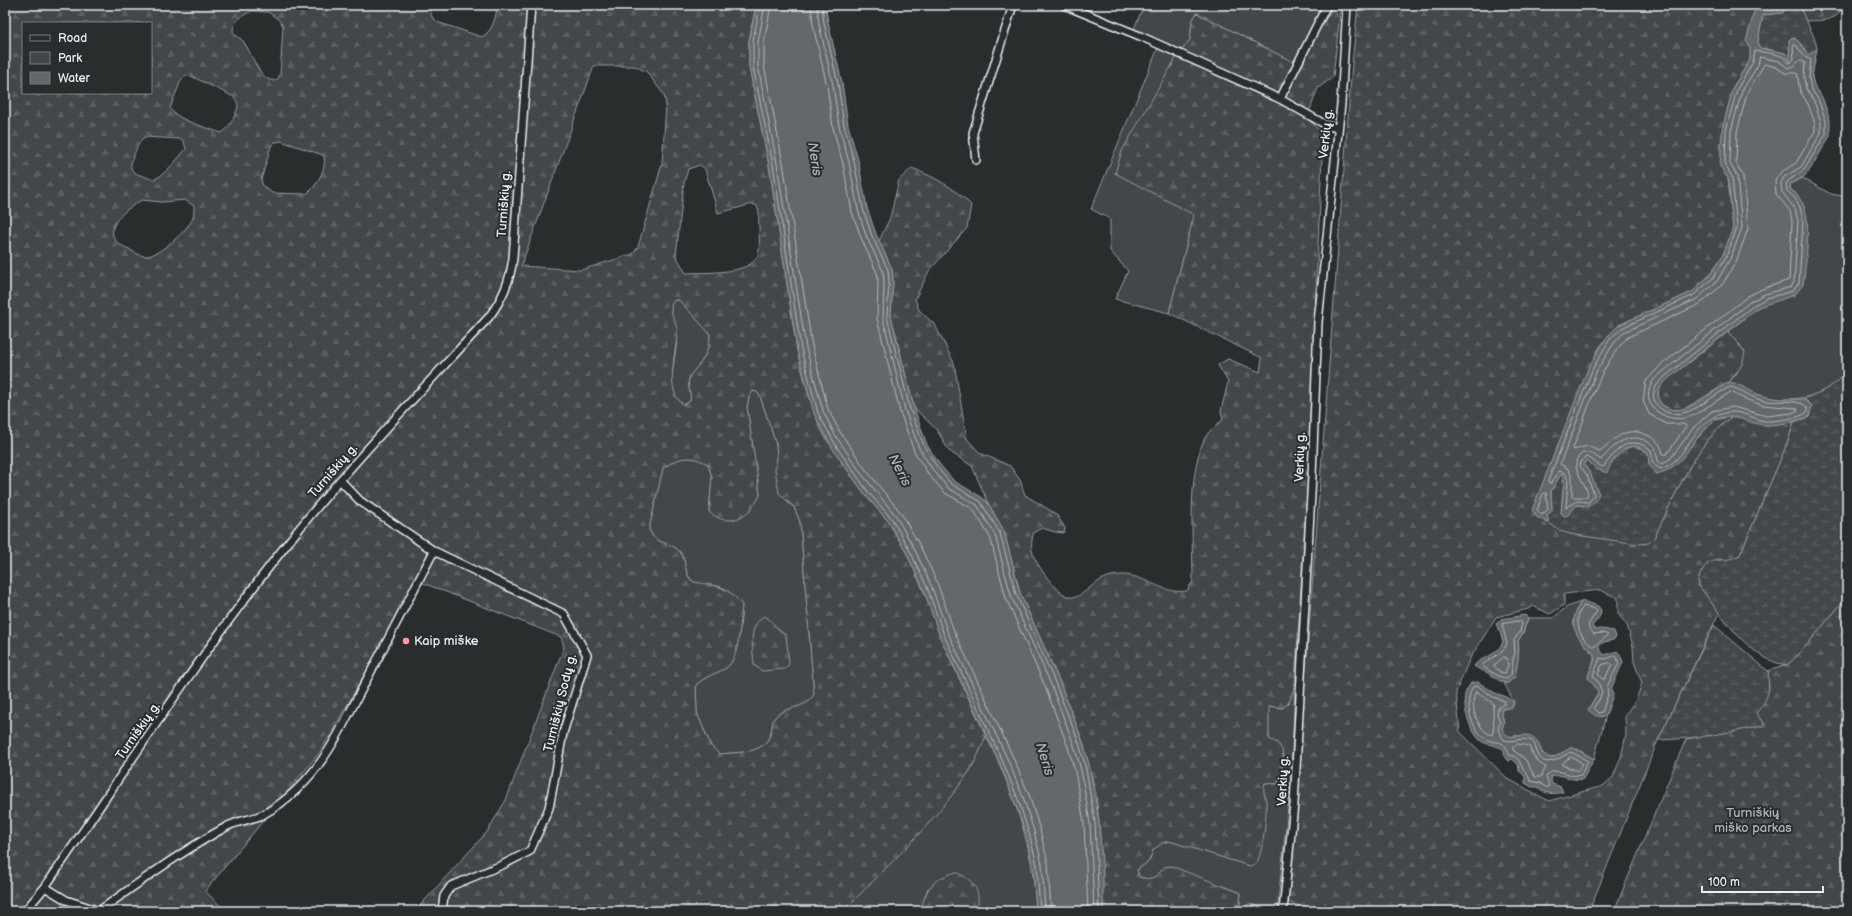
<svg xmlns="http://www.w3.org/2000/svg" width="1852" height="916" font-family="'Balsamiq Sans',sans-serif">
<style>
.green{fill:#424648;stroke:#959ca0}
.forest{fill:url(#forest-firs);stroke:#959ca0;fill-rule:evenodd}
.wetland{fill:url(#wetland-marsh);stroke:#959ca0}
.water{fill:#63686b;stroke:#989fa3}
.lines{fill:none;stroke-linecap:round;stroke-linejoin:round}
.shore{stroke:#b3bac0;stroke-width:1}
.street-casing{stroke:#e8f1f8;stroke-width:10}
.street{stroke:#2a2d2e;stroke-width:7}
.poi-dot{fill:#ff9aa2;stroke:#2a2d2e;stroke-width:1.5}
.labels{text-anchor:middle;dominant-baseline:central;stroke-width:4;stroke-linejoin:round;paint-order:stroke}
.street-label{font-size:13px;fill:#e8f1f8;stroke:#2a2d2e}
.poi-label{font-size:13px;fill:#e8f1f8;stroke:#2a2d2e;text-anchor:start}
.park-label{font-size:13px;fill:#aeb5ba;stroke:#2a2d2e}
.water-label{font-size:14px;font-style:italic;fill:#acb3b9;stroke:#2a2d2e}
</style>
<defs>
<pattern id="forest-firs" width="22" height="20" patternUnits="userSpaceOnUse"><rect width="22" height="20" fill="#424648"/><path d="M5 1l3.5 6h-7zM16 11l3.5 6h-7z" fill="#5d6163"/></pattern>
<pattern id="wetland-marsh" width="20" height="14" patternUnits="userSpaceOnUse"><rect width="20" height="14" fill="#424648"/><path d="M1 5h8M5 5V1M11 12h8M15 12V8" fill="none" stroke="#5d6163"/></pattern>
</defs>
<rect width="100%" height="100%" fill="#2a2d2e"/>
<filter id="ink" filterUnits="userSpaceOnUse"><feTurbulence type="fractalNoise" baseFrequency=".025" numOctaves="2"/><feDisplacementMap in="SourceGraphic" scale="8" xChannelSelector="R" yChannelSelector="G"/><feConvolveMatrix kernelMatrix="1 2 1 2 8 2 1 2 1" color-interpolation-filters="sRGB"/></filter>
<g filter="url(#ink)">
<path class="green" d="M 1144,5 L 1336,5 C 1321,24 1311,45 1302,67 L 1197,13 L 1192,21 L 1190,40 L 1176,58 L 1194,215 L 1169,313 L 1115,299 L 1128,271 L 1110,251 L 1110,219 L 1091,209 L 1160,43 L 1133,31 Z
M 1802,178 L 1831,194 L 1847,197 L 1847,371 C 1829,397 1792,404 1763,396 C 1751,393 1741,384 1729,382 L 1737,373 L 1741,346 L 1728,332 L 1757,308 L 1768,302 L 1795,295 L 1803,284 L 1807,221 L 1798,195 L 1790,189 L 1790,184 Z
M 675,300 L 679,300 L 710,333 C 710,346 706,356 698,366 C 695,370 690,374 689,379 C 687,387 692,394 690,401 L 684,405 C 659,389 682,350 676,328 C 674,319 666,307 675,300 Z
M 753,391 L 757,392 L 760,396 L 776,444 L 777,458 L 775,469 L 788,503 L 794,507 L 800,522 L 814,694 C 807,709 788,706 777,715 C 771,720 773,726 771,732 C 765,755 738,752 719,754 L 711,746 L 697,713 L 696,685 C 705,676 716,674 726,668 C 740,659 740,621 742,605 C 736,600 729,589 721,587 C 713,584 702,586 694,582 C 683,575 687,560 680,552 C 670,540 656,547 649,529 L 663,468 C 679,457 690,454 708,464 L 712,477 L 709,512 L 760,495 L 747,407 L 749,397 Z
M 1581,602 L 1576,610 L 1590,651 L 1594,654 C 1595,664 1589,669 1588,678 L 1595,685 L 1598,693 L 1590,706 L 1601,717 L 1606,715 L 1594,759 L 1577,749 L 1561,753 L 1555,757 L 1550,758 L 1542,753 L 1538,742 L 1516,735 L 1510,738 L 1503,733 L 1502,728 C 1506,720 1501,718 1501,710 L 1513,706 L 1514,702 L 1504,683 L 1508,683 C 1515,670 1521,657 1518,641 L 1523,633 L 1528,618 L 1553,618 L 1567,607 Z
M 1295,682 L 1291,778 L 1277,911 L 1259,911 L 1256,905 L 1248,904 L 1246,911 L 1239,911 L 1241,893 L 1165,867 C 1155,877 1153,881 1139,877 L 1137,870 L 1149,861 L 1153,850 L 1162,843 L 1170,841 L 1250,866 L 1266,803 L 1263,788 L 1265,783 L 1277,784 L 1281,777 L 1283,754 L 1269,739 L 1268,708 L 1270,706 L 1282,708 L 1289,703 Z
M 986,736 C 1014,793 1034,847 1036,911 L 977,911 L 978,908 L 928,888 L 920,911 L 843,911 L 886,868 L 970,771 Z"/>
<path class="forest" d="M 5,5 L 429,5 L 432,17 L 437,22 L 482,37 C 494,30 495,17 498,5 L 756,5 L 749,41 L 749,67 L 769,165 L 797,350 L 805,382 L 820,428 L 827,440 L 866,496 L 888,521 L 906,552 L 930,605 L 940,637 L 986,736 C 981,748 976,761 969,772 C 935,822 886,868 843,911 L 415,911 L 487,832 L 506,800 L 564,647 L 561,637 L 418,581 L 321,751 L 205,891 L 226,911 L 5,911 ZM 252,11 L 268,12 L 278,19 L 283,26 L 280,75 L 276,81 C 271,80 268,80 264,76 C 255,67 251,52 243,41 C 240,37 233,36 233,30 C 233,20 245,14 252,11 ZM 23,23 L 151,23 L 151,93 L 23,93 ZM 594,66 L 635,66 L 647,72 L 664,95 L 666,105 L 662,164 L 638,247 L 633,254 L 581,270 L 521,266 ZM 186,75 L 191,76 L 234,97 C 236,100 238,103 238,106 C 237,113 228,131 221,133 C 209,128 175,120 170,108 L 181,80 ZM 144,137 L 181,139 L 184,142 L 186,149 C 180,156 164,176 155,179 C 151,180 147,177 143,176 C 126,171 130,164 136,150 C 138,145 140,141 144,137 ZM 281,141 L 323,155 C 329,164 316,189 306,194 L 272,193 L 263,186 L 261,180 L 271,146 L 275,142 ZM 700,165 L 705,169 L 718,213 L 753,204 L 757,206 L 759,212 C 758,223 761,245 758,255 C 751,275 704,272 686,273 L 676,256 L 684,183 L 688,169 ZM 142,200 L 162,202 L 185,200 L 194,206 C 194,210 194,215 193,218 C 188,230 159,256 146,256 C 140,256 134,252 129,249 C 125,247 119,245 116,241 C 103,225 130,206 142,200 ZM 675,300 L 679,300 L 710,334 C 710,346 706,356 698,366 C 695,370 690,374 689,379 C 687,387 692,394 690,401 L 684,405 C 663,392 677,352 677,331 C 677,320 665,308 675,300 ZM 753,391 L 757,392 L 760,396 L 776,444 L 777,458 L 775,469 L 779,493 L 794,507 L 800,522 L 814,694 C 807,709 788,706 777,715 C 771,720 773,726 771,732 C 766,755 737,752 719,754 L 711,746 L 697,713 L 696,685 C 705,676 716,674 726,668 C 740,659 740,621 742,605 C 731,591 723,587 706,584 C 703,583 697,583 694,582 C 683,576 687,560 680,552 C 670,540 656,547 649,529 L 663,468 C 679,457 690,454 708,464 L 712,477 L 709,512 C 729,529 750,517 760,495 L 747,407 L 749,397 Z
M 1336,5 L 1341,5 L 1333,77 L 1318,88 L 1307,118 L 1323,134 L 1309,445 L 1302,452 L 1296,452 L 1296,460 L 1304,468 L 1308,476 L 1295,682 C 1293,692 1292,703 1282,708 L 1270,706 L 1269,708 L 1269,739 C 1273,741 1278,742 1280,746 C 1286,754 1282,775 1277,784 L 1265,783 C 1262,790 1265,795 1266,802 C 1267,814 1263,854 1256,864 L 1250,866 L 1169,841 L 1162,843 L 1153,850 L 1149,861 L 1137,870 L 1139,877 C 1153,881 1155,877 1165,867 L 1171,866 L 1241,893 L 1239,911 L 1103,911 L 1099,822 L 1096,794 L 1083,742 L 1058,678 L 1020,593 L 1004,531 L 988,503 L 972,466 L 949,451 L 937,430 L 914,408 L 891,316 L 893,280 L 892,269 L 879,241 L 890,218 L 899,180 L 912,168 C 934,177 954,187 971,205 L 967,228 L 929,271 L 915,299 L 919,310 L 935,325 L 954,363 L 967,439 L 980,453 L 1010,466 L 1020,480 L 1025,495 L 1056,514 L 1065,528 L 1064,533 L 1055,532 L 1042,528 L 1034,532 C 1028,549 1034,558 1043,572 C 1083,627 1080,574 1123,575 C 1145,575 1164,595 1187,591 L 1193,581 C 1193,540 1187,476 1204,440 C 1207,432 1216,425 1223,420 L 1221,411 L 1228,382 L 1218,365 L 1228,359 L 1260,372 L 1262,358 L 1169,313 L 1194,215 L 1115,173 L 1122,151 L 1176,58 L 1190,40 L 1192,21 L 1197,13 L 1301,66 C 1311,45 1321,23 1336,5 Z
M 1358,5 L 1756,5 L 1750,60 L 1733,87 L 1723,172 L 1728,178 L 1733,228 L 1723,255 L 1710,275 L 1692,292 L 1619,325 L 1607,337 L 1597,351 L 1537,517 L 1570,534 L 1645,544 L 1654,538 C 1674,498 1695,442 1733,416 L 1750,421 L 1794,422 L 1787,444 L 1740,555 L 1730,560 L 1717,559 L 1698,580 L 1700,587 L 1719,613 L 1658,740 L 1589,911 L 1314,911 L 1288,902 L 1352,64 ZM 1600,590 L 1618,598 L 1618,614 L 1627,625 L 1633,646 L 1634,662 L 1642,683 L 1636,700 L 1625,715 L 1626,735 L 1621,757 L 1613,777 L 1603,786 L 1549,801 L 1508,779 L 1460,732 L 1456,692 L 1469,660 L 1496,617 L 1528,609 L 1533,606 L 1550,614 L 1564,605 L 1564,594 Z
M 1800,5 L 1843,5 C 1838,23 1820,20 1805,21 Z
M 1728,332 L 1745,352 L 1742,365 L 1729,382 L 1684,409 L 1671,410 L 1661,404 L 1658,399 L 1659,387 L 1670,377 Z
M 1847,597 L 1847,911 L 1614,911 L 1686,739 L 1762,726 L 1764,724 L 1756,713 L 1769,689 L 1768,671 L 1787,665 L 1800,653 Z
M 764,616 C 773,620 776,630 786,635 L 789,662 L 788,666 L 784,669 L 762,671 L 754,665 C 753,647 747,628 764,616 Z
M 956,872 C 975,881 981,890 977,911 L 920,911 C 928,886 931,880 956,872 Z"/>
<path class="wetland" d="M 1787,5 L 1800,5 C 1804,21 1815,33 1817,49 L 1808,55 L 1802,45 L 1793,37 L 1789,40 L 1791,63 L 1785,53 C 1776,52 1768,48 1759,48 L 1758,41 L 1763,15 L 1773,14 Z
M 1847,371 L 1847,597 L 1800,653 L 1787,665 C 1750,661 1721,615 1700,587 L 1698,580 C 1708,551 1720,566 1740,555 L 1787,444 L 1794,422 L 1809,417 L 1812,406 L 1804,399 C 1820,392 1837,386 1847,371 Z
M 1733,416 C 1695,442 1674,498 1654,538 L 1649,543 L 1637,544 L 1570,534 L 1560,531 L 1549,523 L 1547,516 L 1552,510 L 1551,491 L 1561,474 L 1564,480 L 1561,513 L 1578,505 L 1588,507 L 1590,473 L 1584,465 L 1587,460 L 1596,469 C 1600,467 1606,465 1610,462 C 1627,451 1626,440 1648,452 L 1649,465 L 1692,444 L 1715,420 Z
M 1714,625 L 1768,671 C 1769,692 1770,697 1756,713 L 1764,724 L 1762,726 C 1727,733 1694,739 1658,740 Z"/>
<path class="water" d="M 756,5 L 825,5 L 828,22 L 842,83 L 848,125 L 858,160 L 867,208 L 876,234 L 892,269 L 893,280 L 891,316 L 914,408 L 927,445 L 940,465 L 954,481 L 983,498 L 988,503 L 1004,531 L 1020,593 L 1058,678 L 1083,742 L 1090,768 L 1099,822 L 1103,874 L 1103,911 L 1036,911 L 1033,866 L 1026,834 L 1014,800 L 999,761 L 940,637 L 923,588 L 906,552 L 888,521 L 866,496 L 834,451 L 814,414 L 797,350 L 769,165 L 749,67 L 749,41 Z
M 1756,5 L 1787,5 L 1783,13 L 1763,15 L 1758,41 L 1759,48 L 1785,53 L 1790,62 L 1789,40 L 1793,37 L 1802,45 L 1808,55 L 1817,49 L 1812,77 L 1815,88 L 1822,97 L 1830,120 L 1830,136 L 1808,173 L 1802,178 L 1790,184 L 1790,189 C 1795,193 1801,199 1804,206 C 1811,222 1806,266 1803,284 C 1795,300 1773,300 1757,308 L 1670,377 C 1664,383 1655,390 1659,400 C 1662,409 1675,411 1683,409 C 1693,407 1718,389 1729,382 C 1741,384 1751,393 1763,396 C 1776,400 1791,399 1804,399 L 1812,406 L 1809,417 C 1796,421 1781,425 1767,425 C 1748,425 1738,412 1716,419 C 1713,421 1710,424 1707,427 C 1689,444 1683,468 1657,474 L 1649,465 L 1648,452 C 1644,451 1640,447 1636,446 C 1622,445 1611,461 1607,473 L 1596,469 L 1587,460 L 1584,465 L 1590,473 L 1599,494 C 1591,508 1592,506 1577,505 L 1568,515 L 1564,516 L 1561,513 L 1564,480 L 1561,474 L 1551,491 L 1552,510 L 1547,516 L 1549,523 L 1537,517 L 1532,510 L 1589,366 L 1607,337 L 1619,325 L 1692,292 L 1710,275 L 1723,255 L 1733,228 L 1728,178 L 1720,166 L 1722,130 L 1733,87 L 1750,60 L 1750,48 L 1746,41 Z
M 1583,601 L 1598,606 L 1601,610 L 1600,616 L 1592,626 L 1595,630 L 1601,629 L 1614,631 L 1616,637 L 1613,640 L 1604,642 L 1599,646 L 1600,651 L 1605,655 L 1617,651 L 1620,654 L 1623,662 L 1611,689 L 1613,695 L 1606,715 C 1598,718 1595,716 1588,710 L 1598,693 L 1594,685 L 1588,678 C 1589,670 1597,661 1594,655 C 1593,652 1588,648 1586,646 C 1571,630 1570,621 1581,602 Z
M 1525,615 L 1528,618 L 1523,633 L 1518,641 C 1520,653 1517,666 1515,677 L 1508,683 C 1498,682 1497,678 1488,673 C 1483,670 1479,670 1474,666 C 1481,656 1494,659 1503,642 L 1500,631 L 1496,624 L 1501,619 Z
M 1478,682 L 1495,693 L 1504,696 L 1514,702 L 1511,708 L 1503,708 L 1501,710 L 1504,723 L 1502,728 C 1509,747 1526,726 1537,741 C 1540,744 1540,749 1542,753 L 1550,758 L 1555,757 L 1572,747 L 1594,759 L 1583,779 C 1569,782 1566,772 1550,777 L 1552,784 L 1561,787 L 1563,792 C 1555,794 1544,795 1538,787 L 1532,787 L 1525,783 L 1525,776 L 1519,771 L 1518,764 L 1512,759 L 1508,761 L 1505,758 L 1504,750 C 1497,744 1488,746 1481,741 C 1470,732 1461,705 1466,691 C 1467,689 1469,686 1471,683 Z"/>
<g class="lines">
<path class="shore" d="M 760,5 L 753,41 L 753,67 L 773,164 L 801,349 L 818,413 L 838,449 L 869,493 L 892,519 L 910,551 L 927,587 L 944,635 L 1002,760 L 1018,799 L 1029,833 L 1037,865 L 1040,911
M 765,5 L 758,42 L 758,66 L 777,164 L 806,348 L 823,411 L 835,435 L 861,473 L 896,516 L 914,548 L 931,585 L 948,633 L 1007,758 L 1023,797 L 1034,831 L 1042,864 L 1045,911
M 771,5 L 764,42 L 764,65 L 783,163 L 812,346 L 828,409 L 840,432 L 866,470 L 901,513 L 920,546 L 937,582 L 954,631 L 1012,755 L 1029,795 L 1040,830 L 1048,863 L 1051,911
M 811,5 L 813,25 L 827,86 L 833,128 L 843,164 L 852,212 L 862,240 L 877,273 L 878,281 L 877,318 L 900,412 L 914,451 L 928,474 L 945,493 L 973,509 L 990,537 L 1006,598 L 1044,684 L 1068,747 L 1075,771 L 1084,823 L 1088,911
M 817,5 L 819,24 L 833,85 L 839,126 L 849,162 L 858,210 L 867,238 L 883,271 L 884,281 L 883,318 L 905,410 L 919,448 L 933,470 L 948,488 L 977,505 L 995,535 L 1011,596 L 1050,682 L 1074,745 L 1081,770 L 1090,823 L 1094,911
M 822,5 L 824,23 L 838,84 L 844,125 L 854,161 L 863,209 L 872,236 L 888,270 L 889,281 L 887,317 L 910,409 L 924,446 L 937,467 L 951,484 L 980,501 L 1000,533 L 1016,594 L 1054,680 L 1079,743 L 1086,769 L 1095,822 L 1099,911
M 1796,45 L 1805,57 L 1811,60 L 1809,78 L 1811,89 L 1818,99 L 1826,121 L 1826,134 L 1804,170 L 1788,181 L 1786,184 L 1787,191 L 1795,198 L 1800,207 L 1803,221 L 1799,283 L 1793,291 L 1767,298 L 1754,305 L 1668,374 C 1660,381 1651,388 1654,400 C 1655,405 1660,408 1664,411 C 1686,423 1711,395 1730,387 C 1740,388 1752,399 1765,401 C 1777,403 1798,398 1807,407 C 1807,410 1808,411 1806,413 C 1801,418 1771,422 1764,421 C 1754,419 1742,411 1731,412 C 1690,416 1690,462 1660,469 L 1653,463 L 1651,450 C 1628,433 1617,450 1603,467 C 1596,465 1592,457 1585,457 L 1581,462 L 1580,466 L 1587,475 L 1594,495 L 1589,502 L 1577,501 L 1566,508 L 1568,480 L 1565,473 L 1559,471 L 1551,483 L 1549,483 L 1548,481 L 1593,368 L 1610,339 L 1622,328 L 1694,295 L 1713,278 L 1726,257 L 1737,228 L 1732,177 L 1725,165 L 1726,130 L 1737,89 L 1753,62 L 1755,51 C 1760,52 1780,54 1783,57 C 1787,60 1785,62 1790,63 L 1794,59 L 1793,46 Z
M 1760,57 L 1779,61 L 1788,68 L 1794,66 L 1800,60 L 1805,63 L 1804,78 L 1806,89 L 1814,101 L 1821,122 L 1821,133 L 1801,167 L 1784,177 L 1781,183 L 1782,192 L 1795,209 L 1798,221 L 1794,282 L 1791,287 L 1765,294 L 1751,301 L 1665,370 C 1660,374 1654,378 1652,383 C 1639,406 1665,422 1685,418 C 1697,416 1719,398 1731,392 L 1745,399 L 1762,405 L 1796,408 L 1798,410 L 1792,413 L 1767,416 L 1733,407 L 1712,411 L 1694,427 L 1671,458 L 1662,464 L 1658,461 L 1655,447 C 1633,428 1616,442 1601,460 L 1591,453 L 1583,453 C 1566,463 1585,481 1588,494 L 1586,497 L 1572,497 L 1572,476 L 1568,469 L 1560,464 L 1597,370 L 1614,343 L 1624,332 L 1697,299 L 1717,281 L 1730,259 L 1742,228 L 1737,176 L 1730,164 L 1731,131 L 1742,91 L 1758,65 Z
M 1765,64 L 1776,67 L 1785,73 L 1797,73 L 1800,91 L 1808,104 L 1815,123 L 1815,131 L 1796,163 L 1780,173 L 1775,181 L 1776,194 L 1790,211 L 1792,222 L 1789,280 L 1762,289 L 1748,296 L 1661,365 L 1646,381 L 1643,401 L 1649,414 L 1666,424 L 1684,424 L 1686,426 L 1667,454 L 1663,454 C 1661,445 1658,441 1651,437 C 1628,424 1617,437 1600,451 L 1587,446 L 1574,450 L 1573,448 C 1588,411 1599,365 1628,337 L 1700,304 L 1722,285 L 1736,262 L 1748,229 L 1743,176 L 1736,163 L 1737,132 L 1747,93 Z
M 1546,493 L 1548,509 L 1542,515 L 1537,510 L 1543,494 Z
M 1584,606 L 1595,609 L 1597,611 L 1588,625 L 1589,629 L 1594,634 L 1603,633 L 1608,635 L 1594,647 C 1580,640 1571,618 1584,606 Z
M 1520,621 L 1522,623 L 1520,632 L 1514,640 L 1515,653 L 1513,659 L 1511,675 L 1507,679 C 1502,678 1484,669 1482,665 C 1491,658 1500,656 1507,644 L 1502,624 Z
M 1616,656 L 1619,663 L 1607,687 L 1608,695 L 1602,712 L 1598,713 L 1593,708 L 1599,700 L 1602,692 L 1598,682 L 1593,676 L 1600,658 L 1605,659 Z
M 1504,657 L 1507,658 L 1508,666 L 1505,673 L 1500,672 L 1494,666 Z
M 1610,663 L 1612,664 L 1605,679 L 1602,679 L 1598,674 L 1602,665 Z
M 1478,686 L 1493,697 L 1505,701 L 1504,704 L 1498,708 L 1497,714 L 1500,722 L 1498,730 L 1504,740 C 1514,743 1522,736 1532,741 C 1535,743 1535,746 1536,749 C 1543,772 1558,758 1571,752 L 1588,761 L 1581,775 C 1570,779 1555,763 1546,777 L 1549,786 L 1547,788 L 1540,783 L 1530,781 C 1528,772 1524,773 1522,767 C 1519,760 1517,756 1509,755 C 1504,735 1495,747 1483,737 C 1470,726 1464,701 1473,687 Z
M 1476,692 L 1494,704 C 1491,714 1496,725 1492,735 C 1478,732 1468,704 1476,692 Z
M 1518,744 L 1529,746 C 1533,756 1536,762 1546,767 L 1541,777 L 1535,777 L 1525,759 L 1513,750 L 1513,747 Z
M 1572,757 L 1582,763 L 1578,771 L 1562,765 L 1566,760 Z"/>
<defs>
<path id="street" d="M 1064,5 L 1140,36 L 1280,99 L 1328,126 L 1338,128
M 1280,99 L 1327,5
M 976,160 L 973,133 L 1013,5
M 340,480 L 360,501 L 434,551 L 564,614 L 587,655 L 563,733 L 549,808 L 530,851 L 502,865 L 451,886 L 444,896 L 442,911
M 45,887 L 66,900 L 99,911
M 31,905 L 38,911
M 25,911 L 45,887 C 127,768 205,646 295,534 C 356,458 423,389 489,317 C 503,298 510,281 513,258 L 531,5
M 99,911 C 140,882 182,851 226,827 C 238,820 252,820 264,814 C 298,795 323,763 341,729 L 434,551
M 1283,911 L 1294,804 L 1312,476 L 1318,322 L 1341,104 L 1347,5"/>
</defs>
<use href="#street" class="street-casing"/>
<use href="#street" class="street"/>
</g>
</g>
<circle class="poi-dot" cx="406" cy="641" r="4"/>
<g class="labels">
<g class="street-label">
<text transform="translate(1326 134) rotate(-84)">Verkių g.</text>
<text transform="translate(504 204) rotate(-86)">Turniškių g.</text>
<text transform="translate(1300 457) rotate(-88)">Verkių g.</text>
<text transform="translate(333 471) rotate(-49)">Turniškių g.</text>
<text transform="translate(560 703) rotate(-76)">Turniškių Sodų g.</text>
<text transform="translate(138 731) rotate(-55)">Turniškių g.</text>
<text transform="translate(1283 781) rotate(-87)">Verkių g.</text>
</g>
<g class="poi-label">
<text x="414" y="641">Kaip miške</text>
</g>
<g class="park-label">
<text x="1753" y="813">Turniškių<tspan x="1753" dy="15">miško parkas</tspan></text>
</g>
<g class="water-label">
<text transform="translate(815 159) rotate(81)">Neris</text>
<text transform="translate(900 470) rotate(63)">Neris</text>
<text transform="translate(1045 759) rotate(73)">Neris</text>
</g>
</g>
<rect width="1852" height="916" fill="none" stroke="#2a2d2e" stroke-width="20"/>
<rect x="10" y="10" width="1832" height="896" fill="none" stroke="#e8f1f8" stroke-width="1.5" filter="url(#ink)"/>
<rect x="22" y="22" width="130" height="72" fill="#2a2d2e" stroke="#767b7f"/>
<rect x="30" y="35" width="20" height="6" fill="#2a2d2e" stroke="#767b7f"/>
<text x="58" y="42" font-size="12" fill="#e8f1f8">Road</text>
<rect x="30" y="52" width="20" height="12" fill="#424648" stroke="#767b7f"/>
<text x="58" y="62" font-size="12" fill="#e8f1f8">Park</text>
<rect x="30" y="72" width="20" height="12" fill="#63686b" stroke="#767b7f"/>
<text x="58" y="82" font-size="12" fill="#e8f1f8">Water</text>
<path d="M1702 886v6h121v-6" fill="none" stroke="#e8f1f8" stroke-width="2"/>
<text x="1708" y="886" font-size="12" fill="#e8f1f8" stroke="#2a2d2e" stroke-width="3" paint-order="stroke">100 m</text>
</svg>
